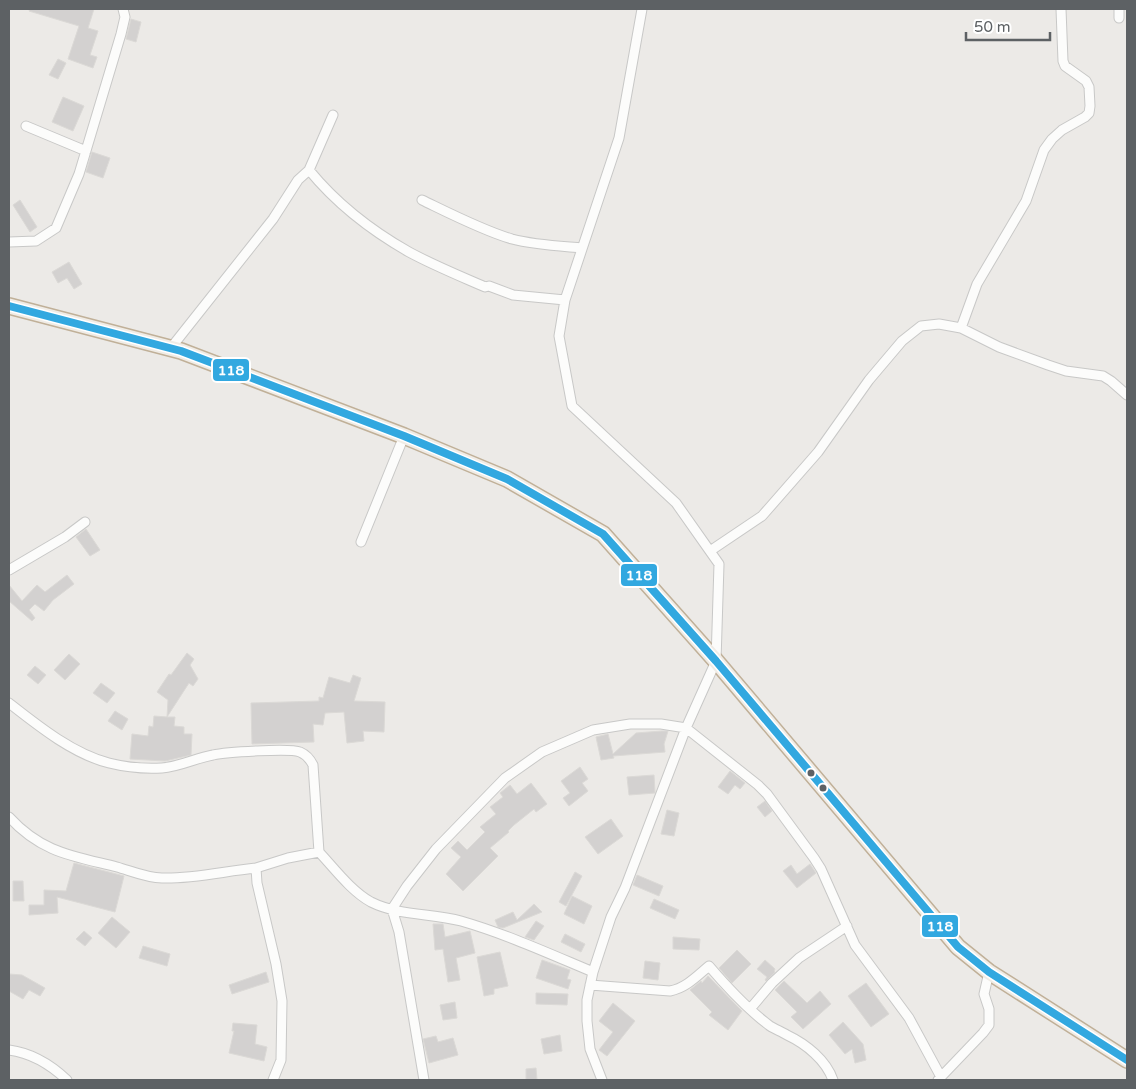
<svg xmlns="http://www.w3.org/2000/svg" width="1136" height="1089" font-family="'Varela Round',sans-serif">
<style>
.building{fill:#d3d1d0;stroke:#dbd9d6}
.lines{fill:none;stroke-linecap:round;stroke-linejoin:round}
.minor-casing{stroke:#c8c8c7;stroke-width:11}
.trunk-casing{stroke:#c0b098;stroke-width:18}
.minor{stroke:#fcfcfb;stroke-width:9}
.trunk{stroke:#f0ece6;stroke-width:15}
.bus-1-casing{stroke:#fff;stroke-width:11}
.bus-1{stroke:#32a8e0;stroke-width:8}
.bus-dot{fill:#5d6164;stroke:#fff;stroke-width:2}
.line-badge{stroke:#fff;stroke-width:2}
.badge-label{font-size:14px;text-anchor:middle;font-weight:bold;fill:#fff}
</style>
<rect width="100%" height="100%" fill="#eceae7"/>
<path class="building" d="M 30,9 L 94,9 L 88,28 L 98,31 L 90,55 L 97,57 L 93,68 L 68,59 L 79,26 L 29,11 Z
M 131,19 L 141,22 L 136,42 L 126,39 Z
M 58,59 L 66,63 L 58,79 L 49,75 Z
M 63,97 L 84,106 L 73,131 L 52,122 Z
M 92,152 L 110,158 L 103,178 L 86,172 Z
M 20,200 L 37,227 L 30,232 L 13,205 Z
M 69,262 L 82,284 L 74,289 L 67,278 L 58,283 L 52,272 Z
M 86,529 L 100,550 L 90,556 L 76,537 Z
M 67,575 L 74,584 L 53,600 L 44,611 L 35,604 L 29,610 L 35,618 L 32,621 L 9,601 L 9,585 L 22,601 L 37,585 L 45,592 Z
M 187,653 L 194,659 L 190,665 L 198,679 L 193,686 L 189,683 L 167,717 L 175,717 L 174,726 L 184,727 L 184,734 L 192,734 L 191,755 L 165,761 L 130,759 L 132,734 L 148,736 L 149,726 L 153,727 L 154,716 L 167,717 L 168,700 L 157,692 L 169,674 L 171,675 Z
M 69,654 L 80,664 L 65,680 L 54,670 Z
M 35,666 L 46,675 L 38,684 L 27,675 Z
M 353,675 L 361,678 L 354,701 L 385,702 L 384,732 L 363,731 L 364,741 L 347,743 L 344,712 L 325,713 L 323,725 L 313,724 L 314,742 L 252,744 L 251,703 L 319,701 L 319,697 L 323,698 L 329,677 L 350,683 Z
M 101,683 L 115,693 L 107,703 L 93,693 Z
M 115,711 L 128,719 L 122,730 L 108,721 Z
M 662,731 L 668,731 L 664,744 L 665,752 L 613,756 L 614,758 L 601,760 L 596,737 L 608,734 L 613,754 L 636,733 Z
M 580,767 L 588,779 L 582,783 L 588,791 L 569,806 L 563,798 L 570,793 L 561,781 Z
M 730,771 L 745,783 L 740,789 L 735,785 L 728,794 L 718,787 Z
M 654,775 L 655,793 L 629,795 L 627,777 Z
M 531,783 L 547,804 L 536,812 L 534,809 L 514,825 L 508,831 L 509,832 L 490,848 L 498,856 L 463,891 L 446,874 L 461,857 L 451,848 L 458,841 L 467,850 L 485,832 L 480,827 L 496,814 L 490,807 L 503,797 L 500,793 L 510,785 L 517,794 Z
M 765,801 L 772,811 L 765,817 L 757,807 Z
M 667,810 L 679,813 L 674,836 L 661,834 Z
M 611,819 L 623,836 L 598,854 L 585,837 Z
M 74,863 L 124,876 L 115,912 L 57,897 L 58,913 L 29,915 L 29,905 L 44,905 L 44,890 L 66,891 Z
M 810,864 L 816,873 L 797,888 L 783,871 L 791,865 L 797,874 Z
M 575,872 L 582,876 L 566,906 L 559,902 Z
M 637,875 L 663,886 L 659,896 L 633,885 Z
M 13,881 L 23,881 L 24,901 L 13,901 Z
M 572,896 L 592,906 L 584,924 L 564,914 Z
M 654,899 L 679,910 L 675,919 L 650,908 Z
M 534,904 L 542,912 L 503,928 L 498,927 L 495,920 L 513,912 L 517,920 Z
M 112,917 L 130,932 L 116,948 L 98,933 Z
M 536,921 L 544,926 L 534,940 L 525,937 Z
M 433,924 L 443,924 L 445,937 L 470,931 L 475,953 L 456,958 L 460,980 L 448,982 L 443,949 L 435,950 Z
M 84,931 L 92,938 L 85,946 L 76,939 Z
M 565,934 L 585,944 L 581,952 L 561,942 Z
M 673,937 L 700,939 L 699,950 L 673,949 Z
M 143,946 L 170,954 L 167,966 L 139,958 Z
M 737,950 L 751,964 L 732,983 L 719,968 Z
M 500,952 L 508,986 L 494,989 L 494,994 L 484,996 L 477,957 Z
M 542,960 L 570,970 L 567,979 L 571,980 L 568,989 L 536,978 Z
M 765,960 L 775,969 L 774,971 L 775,972 L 766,981 L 765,980 L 767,977 L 757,969 Z
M 645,961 L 660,963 L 658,980 L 643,978 Z
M 266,972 L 269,982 L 232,994 L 229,985 Z
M 9,974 L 22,975 L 45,988 L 40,996 L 29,990 L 23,999 L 9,991 Z
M 708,976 L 742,1011 L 728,1030 L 709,1015 L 712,1012 L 690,990 L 701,981 L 702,983 Z
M 784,981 L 807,1003 L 820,991 L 831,1004 L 803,1029 L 791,1017 L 797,1012 L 775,990 Z
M 866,983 L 889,1014 L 871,1027 L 848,996 Z
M 536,993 L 568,994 L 567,1005 L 536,1004 Z
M 455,1002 L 457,1018 L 443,1020 L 440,1005 Z
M 613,1003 L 635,1021 L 607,1056 L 599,1050 L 613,1032 L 599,1021 Z
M 843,1022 L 863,1044 L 866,1060 L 855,1063 L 852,1049 L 845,1054 L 829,1035 Z
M 233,1023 L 257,1025 L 255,1044 L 267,1047 L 264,1061 L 229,1053 L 234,1031 L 232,1031 Z
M 560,1035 L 562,1051 L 544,1054 L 541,1039 Z
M 436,1036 L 438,1042 L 453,1038 L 458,1055 L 429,1063 L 423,1039 Z
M 536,1068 L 537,1080 L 526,1080 L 526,1069 Z"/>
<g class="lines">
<defs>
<path id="minor" d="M 1119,9 L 1119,18
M 26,126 L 86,151
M 309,170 L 333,115
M 422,200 C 449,213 484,231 512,239 C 535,245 559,246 582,248
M 9,242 L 36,241 L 56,228 L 79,174 L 121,34 L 125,17 L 123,9
M 961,328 L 977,284 L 1026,201 L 1044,150 L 1052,139 L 1062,130 L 1085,117 L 1089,113 L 1090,106 L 1089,87 L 1086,81 L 1065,66 L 1063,61 L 1061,9
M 170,349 L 273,219 L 298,180 L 309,170 C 336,203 372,231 409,252 C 433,265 460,276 485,287 L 489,286 L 513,295 L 565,300
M 361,542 L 404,436
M 710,551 L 762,516 L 818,452 L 869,380 L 902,341 L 921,326 L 939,324 L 961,328 L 999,347 L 1048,365 L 1066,371 L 1103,376 L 1111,381 L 1127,395
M 9,570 L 65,537 L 85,522
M 9,703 C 37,725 73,754 109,763 C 125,767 145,769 162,768 C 179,767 196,758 213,755 C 226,752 290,748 300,752 C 307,755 310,759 313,765 L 319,852 L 288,858 L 256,868 L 257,883 L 276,964 L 282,1001 L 281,1060 L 273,1080
M 9,817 C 42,853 73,856 117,867 C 131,871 147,878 162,878 C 193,879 225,871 256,868
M 319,852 C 334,868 351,891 371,902 C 399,916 432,913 461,921 C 506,934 550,954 593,972
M 590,985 L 670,991 C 686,988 697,976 709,966 C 727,987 747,1009 770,1026 C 775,1029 782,1032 787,1035 C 806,1044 826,1060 833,1080
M 750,1009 L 772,983 L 799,958 L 847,926
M 9,1050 C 32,1053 50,1064 67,1080
M 424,1080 L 399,932 L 392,909 L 407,886 L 436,849 L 505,778 L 542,752 L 593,730 L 630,724 L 661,724 L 686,728 L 758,785 L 767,794 L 814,858 L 821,869 L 855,945 L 909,1018 L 941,1077
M 602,1080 L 590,1049 L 587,1021 L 587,1000 L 593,972 L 611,917 L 625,888 L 686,728 L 716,661 L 719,564 L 676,503 L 572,406 L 559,336 L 565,300 L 619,138 L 642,9
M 938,1080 L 983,1033 L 989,1025 L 989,1009 L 984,994 L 989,972"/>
<path id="trunk" d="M 9,306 L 181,351 L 404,436 L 507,479 L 603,534 L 716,661 L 958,947 L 989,972 L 1127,1060"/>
</defs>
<use href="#minor" class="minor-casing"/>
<use href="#trunk" class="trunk-casing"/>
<use href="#minor" class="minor"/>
<use href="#trunk" class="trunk"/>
<defs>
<path id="bus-1" d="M 9,306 L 181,351 L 404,436 L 507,479 L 603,534 L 716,661 L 958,947 L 989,972 L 1127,1060"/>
</defs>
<use href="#bus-1" class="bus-1-casing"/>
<use href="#bus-1" class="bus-1"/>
</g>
<g class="bus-dot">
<circle cx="811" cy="773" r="4.5"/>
<circle cx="823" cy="788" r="4.5"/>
</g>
<g class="line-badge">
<rect x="212" y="358" width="38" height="24" rx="5" fill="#32a8e0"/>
<rect x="620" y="563" width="38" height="24" rx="5" fill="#32a8e0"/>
<rect x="921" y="914" width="38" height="24" rx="5" fill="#32a8e0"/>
</g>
<g class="badge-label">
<text x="231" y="375">118</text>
<text x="639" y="580">118</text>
<text x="940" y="931">118</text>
</g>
<rect width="1136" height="1089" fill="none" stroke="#5d6164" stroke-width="20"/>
<path d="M966 32v8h84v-8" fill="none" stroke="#5d6164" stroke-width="2.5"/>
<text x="974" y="32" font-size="15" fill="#5d6164" stroke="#ffffff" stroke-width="4" paint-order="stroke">50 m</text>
</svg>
